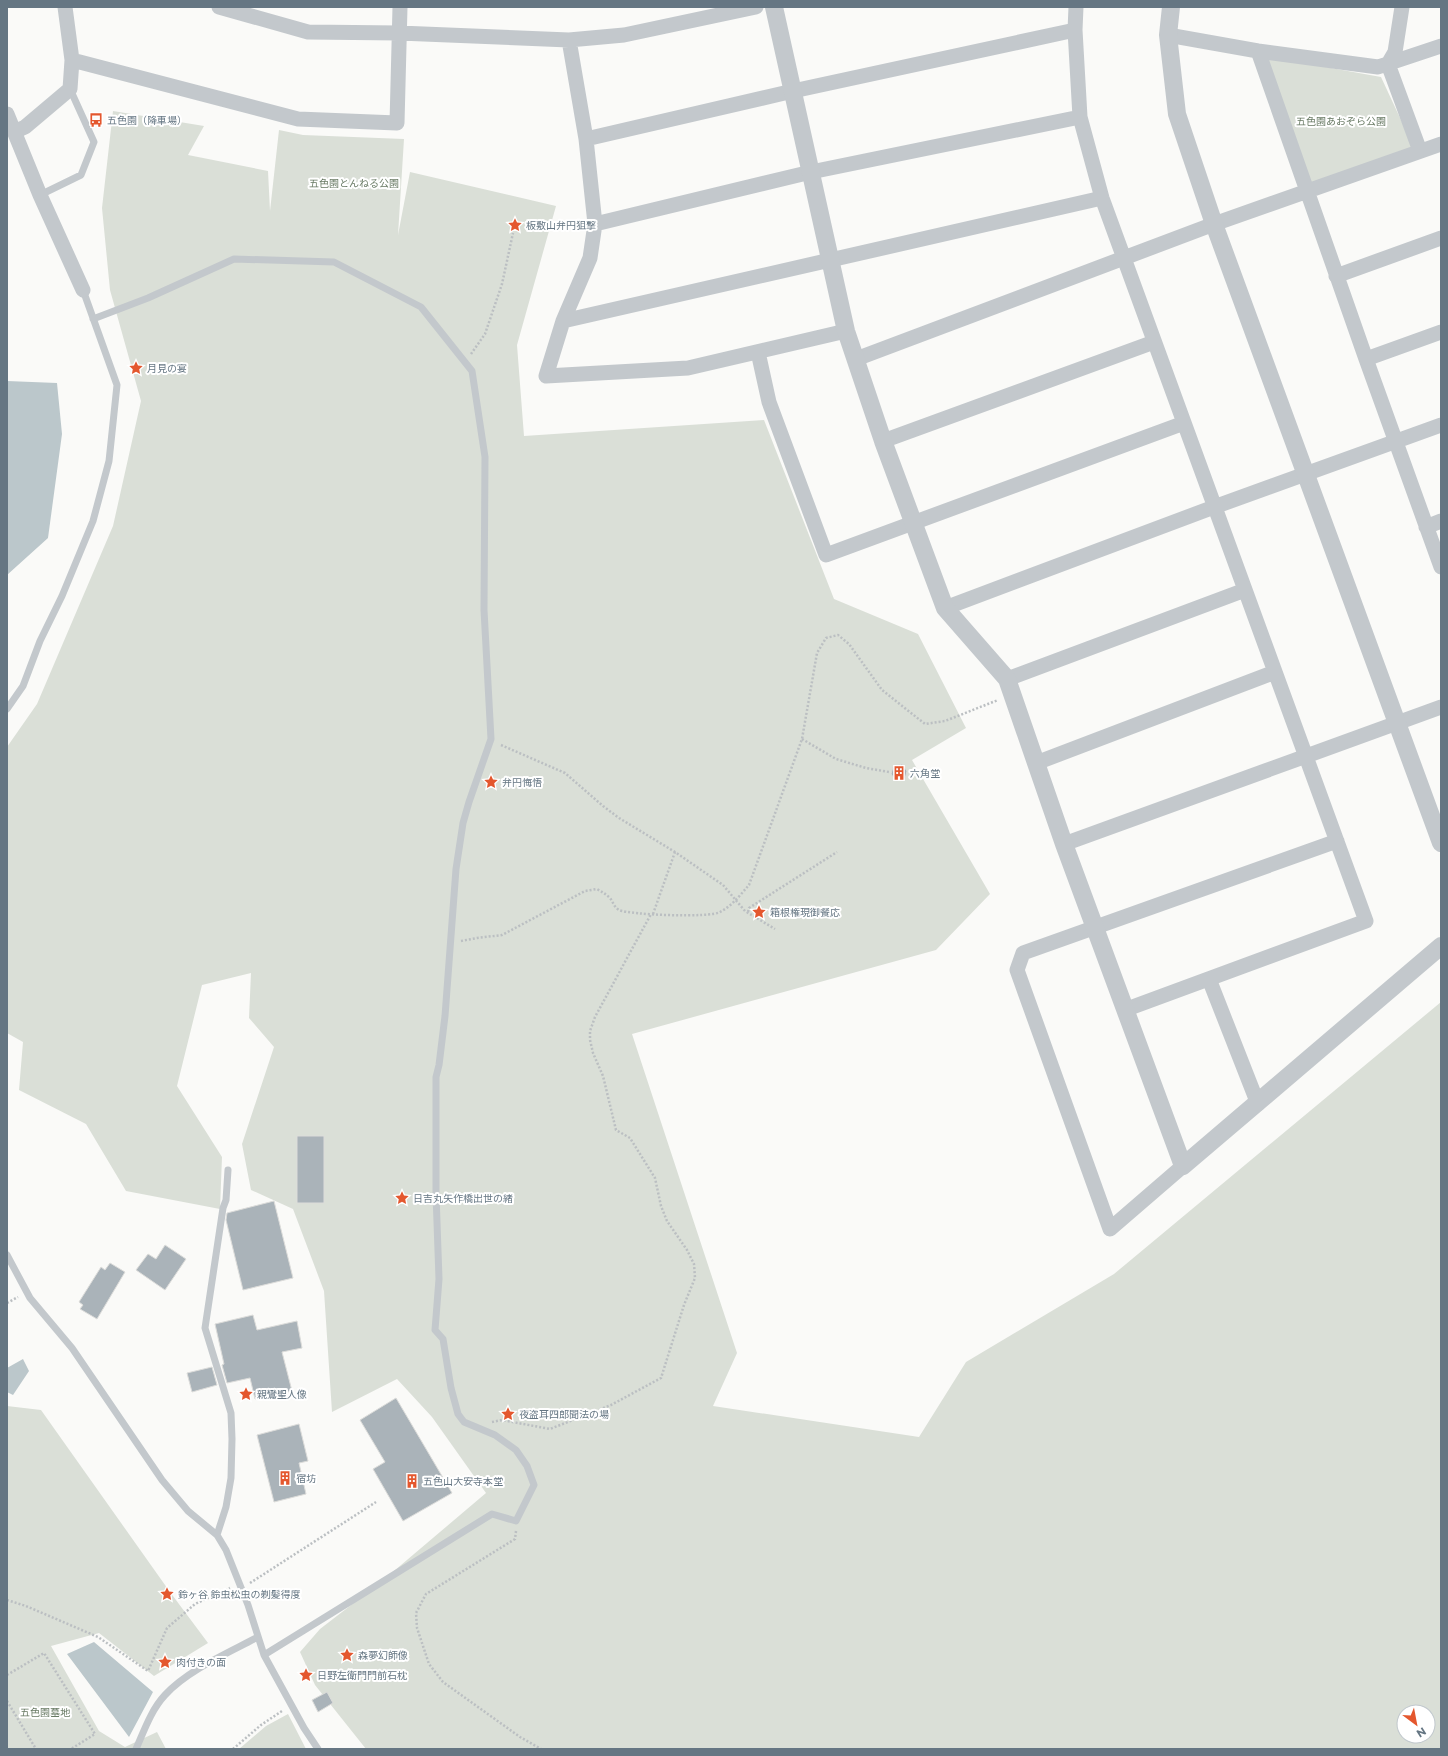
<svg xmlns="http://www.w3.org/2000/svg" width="1448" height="1756" font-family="Montserrat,'Noto Sans JP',sans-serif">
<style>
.green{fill:#dadfd7;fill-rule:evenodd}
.water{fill:#bbc7cb}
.building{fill:#aab3b9;stroke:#dcdcda}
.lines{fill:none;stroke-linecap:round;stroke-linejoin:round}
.path{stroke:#bbbfc2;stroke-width:2.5;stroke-dasharray:2 2;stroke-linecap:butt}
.service{stroke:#c3c8cc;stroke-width:7}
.minor{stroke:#c3c8cc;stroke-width:15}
.tertiary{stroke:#c3c8cc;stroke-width:18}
.labels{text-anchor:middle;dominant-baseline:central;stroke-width:4;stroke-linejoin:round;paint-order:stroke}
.poi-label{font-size:10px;fill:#657683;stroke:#fff;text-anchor:start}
.park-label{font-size:10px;fill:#687a64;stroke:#fff}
</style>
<rect width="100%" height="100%" fill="#fafaf8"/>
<path class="green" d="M 1264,56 L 1381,77 L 1414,148 L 1310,185 Z
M 113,111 L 204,126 L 188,155 L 268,171 L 270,211 L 279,130 L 303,135 L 404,139 L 398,235 L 410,172 L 556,206 L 517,345 L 524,436 L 764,420 L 834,599 L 918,634 L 966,728 L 912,760 L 990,894 L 936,950 L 632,1034 L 737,1353 L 713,1406 L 919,1437 L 966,1362 L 1114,1274 L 1441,1002 L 1441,1749 L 366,1749 L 315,1685 L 300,1652 L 320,1629 L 381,1582 L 486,1493 L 432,1417 L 397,1379 L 332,1412 L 324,1291 L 293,1209 L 251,1190 L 242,1144 L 274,1047 L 249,1018 L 251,973 L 202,985 L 177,1086 L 222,1157 L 220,1209 L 126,1191 L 86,1124 L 19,1090 L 23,1042 L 7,1033 L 7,747 L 37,704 L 113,526 L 141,401 L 110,290 L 102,208 ZM 1404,1712 L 1428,1712 L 1428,1736 L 1404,1736 Z
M 7,1406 L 41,1410 L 170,1592 L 208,1643 L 154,1676 L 99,1633 L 51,1646 L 99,1731 L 125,1747 L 157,1732 L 166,1749 L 7,1749 Z
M 288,1714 L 306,1749 L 239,1749 L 266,1726 Z"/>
<path class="water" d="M 7,381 L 57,383 L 62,434 L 48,538 L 7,575 Z
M 23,1359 L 29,1371 L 13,1395 L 7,1392 L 7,1368 Z
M 94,1642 L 153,1692 L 129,1737 L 67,1654 Z"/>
<path class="building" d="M 902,764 L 907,771 L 905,779 L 896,781 L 891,774 L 893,767 Z
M 297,1136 L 324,1136 L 324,1203 L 297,1203 Z
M 274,1201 L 293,1278 L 243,1290 L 226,1220 L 227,1213 Z
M 165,1245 L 186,1259 L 165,1290 L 136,1270 L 148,1254 L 156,1259 Z
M 110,1263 L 125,1272 L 97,1319 L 80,1309 L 83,1305 L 79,1302 L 101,1267 L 105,1270 Z
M 253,1315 L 257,1330 L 297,1321 L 302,1348 L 282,1352 L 292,1391 L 255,1399 L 250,1378 L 227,1383 L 222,1365 L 224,1364 L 215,1324 Z
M 212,1367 L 217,1385 L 192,1392 L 187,1373 Z
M 396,1398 L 452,1493 L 403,1521 L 373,1469 L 385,1462 L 360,1420 Z
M 299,1424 L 308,1461 L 299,1463 L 306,1494 L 274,1502 L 257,1435 Z
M 327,1692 L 333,1703 L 318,1712 L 312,1700 Z"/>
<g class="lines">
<path class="path" d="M 471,354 L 485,334 L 502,284 L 513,233
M 802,739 L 836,759 L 866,768 L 889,772
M 501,745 L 565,773 L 603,806 L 619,818 L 675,852 L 723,885 L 745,911 L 775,929
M 748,912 L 749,908 L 837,852
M 653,914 L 675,852
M 461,941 L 477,938 L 502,935 L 585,891 L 597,889 C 602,892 606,894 610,898 C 613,902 614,907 619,910 C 630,915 711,918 720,912 C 732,906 741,894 749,885 L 802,739 L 817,653 L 826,638 L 838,635 L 849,644 L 882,690 L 925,724 L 945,721 L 998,700
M 7,1303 L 18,1297
M 492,1422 L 502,1420 L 550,1429 L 611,1405 L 661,1378 L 684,1305 L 695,1278 L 694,1264 L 687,1250 L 667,1221 L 661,1206 L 655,1178 L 630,1138 L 616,1130 L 603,1076 L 593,1053 L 590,1040 L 590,1031 L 595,1017 L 651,914
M 516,1531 L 515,1539 L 426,1594 L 416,1613 L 417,1628 L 429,1664 L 443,1682 L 520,1737 L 541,1749
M 250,1583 L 376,1502
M 7,1600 L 26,1606 L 98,1637 L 148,1671 L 167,1628 L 195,1604 L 230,1588
M 7,1675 L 44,1653 L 95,1734 L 71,1749
M 7,1701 L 36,1749
M 233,1749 L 261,1725 L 282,1711"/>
<path class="service" d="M 40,195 L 81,175 L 94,142 L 70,89
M 93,319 L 148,298 L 234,259 L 334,262 L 421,307 L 472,371 L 485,457 L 484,610 L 491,739 L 469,802 L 463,823 L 456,869 L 445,1016 L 439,1065 L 436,1077 L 436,1194 L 439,1279 L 435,1330 L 443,1339 L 451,1388 L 458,1414 L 464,1422 L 495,1435 L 516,1450 L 527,1466 L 534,1485 L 516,1521 L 492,1514 L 264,1655
M 7,709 L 23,686 L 40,641 L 62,596 L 93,521 L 109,461 L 117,385 L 83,290
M 7,1255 L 30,1298 L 72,1348 L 162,1480 L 188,1511 L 217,1535 L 226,1550 L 248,1605 L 264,1655 L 304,1728 L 318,1749
M 217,1535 L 226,1507 L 231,1478 L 232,1439 L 231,1413 L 205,1328 L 223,1208 L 226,1200 L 228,1170
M 136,1749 C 144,1731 151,1710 165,1695 C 188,1670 228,1653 258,1637"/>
<path class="minor" d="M 219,7 L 308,32 L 399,33 L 569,40 L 624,35 L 756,7
M 1076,7 L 1075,30 L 1080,117 L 1102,198 L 1366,921 L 1127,1009
M 1402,7 L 1395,52 L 1388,64 L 1420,151
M 1168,35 L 1258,51 L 1378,67 L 1441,46
M 569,40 L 586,139 L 595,224 L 590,258 L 563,321 L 546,376 L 688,368 L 846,331
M 1258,51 L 1366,359 L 1441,567
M 72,60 L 298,119 L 397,123 L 400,7
M 7,114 L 40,195 L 83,290
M 14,132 L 25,127 L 70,89 L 72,60 L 65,7
M 586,139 L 793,91 L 1075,30
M 595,224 L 811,172 L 1080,117
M 1336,276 L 1441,238
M 563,321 L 1102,198
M 758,352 L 769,402 L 826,555 L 1184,423
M 856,359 L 1214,224 L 1441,144
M 1366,359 L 1441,332
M 883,441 L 1154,342
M 1426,527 L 1441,521
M 945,608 L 1214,507 L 1441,425
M 1007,679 L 1245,590
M 1036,763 L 1275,672
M 1064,844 L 1441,707
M 1209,979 L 1258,1104
M 1183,1166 L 1110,1229 L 1017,970 L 1023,953 L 1337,841"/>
<path class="tertiary" d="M 774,7 L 846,331 L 883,441 L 945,608 L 1007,679 L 1064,844 L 1183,1166 L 1441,946
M 1171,7 L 1168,35 L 1177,114 L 1214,224 L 1441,843"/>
</g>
<defs>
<symbol id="bus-bare" viewBox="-9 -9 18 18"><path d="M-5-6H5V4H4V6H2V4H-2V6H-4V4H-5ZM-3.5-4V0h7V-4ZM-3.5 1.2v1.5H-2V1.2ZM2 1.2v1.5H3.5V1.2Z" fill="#e4572e" stroke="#fff" stroke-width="2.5" paint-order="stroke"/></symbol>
<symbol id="sight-bare" viewBox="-9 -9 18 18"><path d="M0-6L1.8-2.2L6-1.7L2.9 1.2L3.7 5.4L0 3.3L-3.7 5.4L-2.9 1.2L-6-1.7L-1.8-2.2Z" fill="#e4572e" stroke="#fff" stroke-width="2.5" paint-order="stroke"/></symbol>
<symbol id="building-bare" viewBox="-9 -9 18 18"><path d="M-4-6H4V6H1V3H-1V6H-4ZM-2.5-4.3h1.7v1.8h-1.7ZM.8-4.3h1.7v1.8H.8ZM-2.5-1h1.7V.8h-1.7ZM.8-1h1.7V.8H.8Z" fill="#e4572e" stroke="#fff" stroke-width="2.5" paint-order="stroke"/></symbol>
</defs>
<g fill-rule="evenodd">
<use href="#bus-bare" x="86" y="110" width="20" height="20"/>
<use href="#sight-bare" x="505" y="215" width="20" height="20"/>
<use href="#sight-bare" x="126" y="358" width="20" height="20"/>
<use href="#building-bare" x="889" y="763" width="20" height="20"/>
<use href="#sight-bare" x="481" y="772" width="20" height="20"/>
<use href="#sight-bare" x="749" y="902" width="20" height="20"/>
<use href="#sight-bare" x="392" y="1188" width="20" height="20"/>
<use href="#sight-bare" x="236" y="1384" width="20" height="20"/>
<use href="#sight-bare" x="498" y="1404" width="20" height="20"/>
<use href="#building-bare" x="275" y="1468" width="20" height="20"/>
<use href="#building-bare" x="402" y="1471" width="20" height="20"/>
<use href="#sight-bare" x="157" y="1584" width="20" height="20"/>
<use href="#sight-bare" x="337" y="1645" width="20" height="20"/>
<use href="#sight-bare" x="155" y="1652" width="20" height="20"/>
<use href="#sight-bare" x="296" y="1665" width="20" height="20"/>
</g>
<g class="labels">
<g class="poi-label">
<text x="107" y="120">五色園（降車場）</text>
<text x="526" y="225">板敷山弁円狙撃</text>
<text x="147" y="368">月見の宴</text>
<text x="910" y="773">六角堂</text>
<text x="502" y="782">弁円悔悟</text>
<text x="770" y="912">箱根権現御餐応</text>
<text x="413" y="1198">日吉丸矢作橋出世の緒</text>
<text x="257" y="1394">親鸞聖人像</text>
<text x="519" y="1414">夜盗耳四郎聞法の場</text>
<text x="296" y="1478">宿坊</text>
<text x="423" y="1481">五色山大安寺本堂</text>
<text x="178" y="1594">鈴ヶ谷 鈴虫松虫の剃髪得度</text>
<text x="358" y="1655">森夢幻師像</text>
<text x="176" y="1662">肉付きの面</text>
<text x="317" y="1675">日野左衛門門前石枕</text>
</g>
<g class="park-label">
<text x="1341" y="121">五色園あおぞら公園</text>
<text x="354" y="183">五色園とんねる公園</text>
<text x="45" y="1712">五色園墓地</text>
</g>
</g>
<rect width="1448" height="1756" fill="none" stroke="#657683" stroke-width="16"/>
<g transform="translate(1416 1724) rotate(148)"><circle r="19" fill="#ffffff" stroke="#c1c8cd"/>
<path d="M0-3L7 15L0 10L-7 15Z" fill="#e4572e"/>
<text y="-6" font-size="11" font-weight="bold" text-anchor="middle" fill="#657683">N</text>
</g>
</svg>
